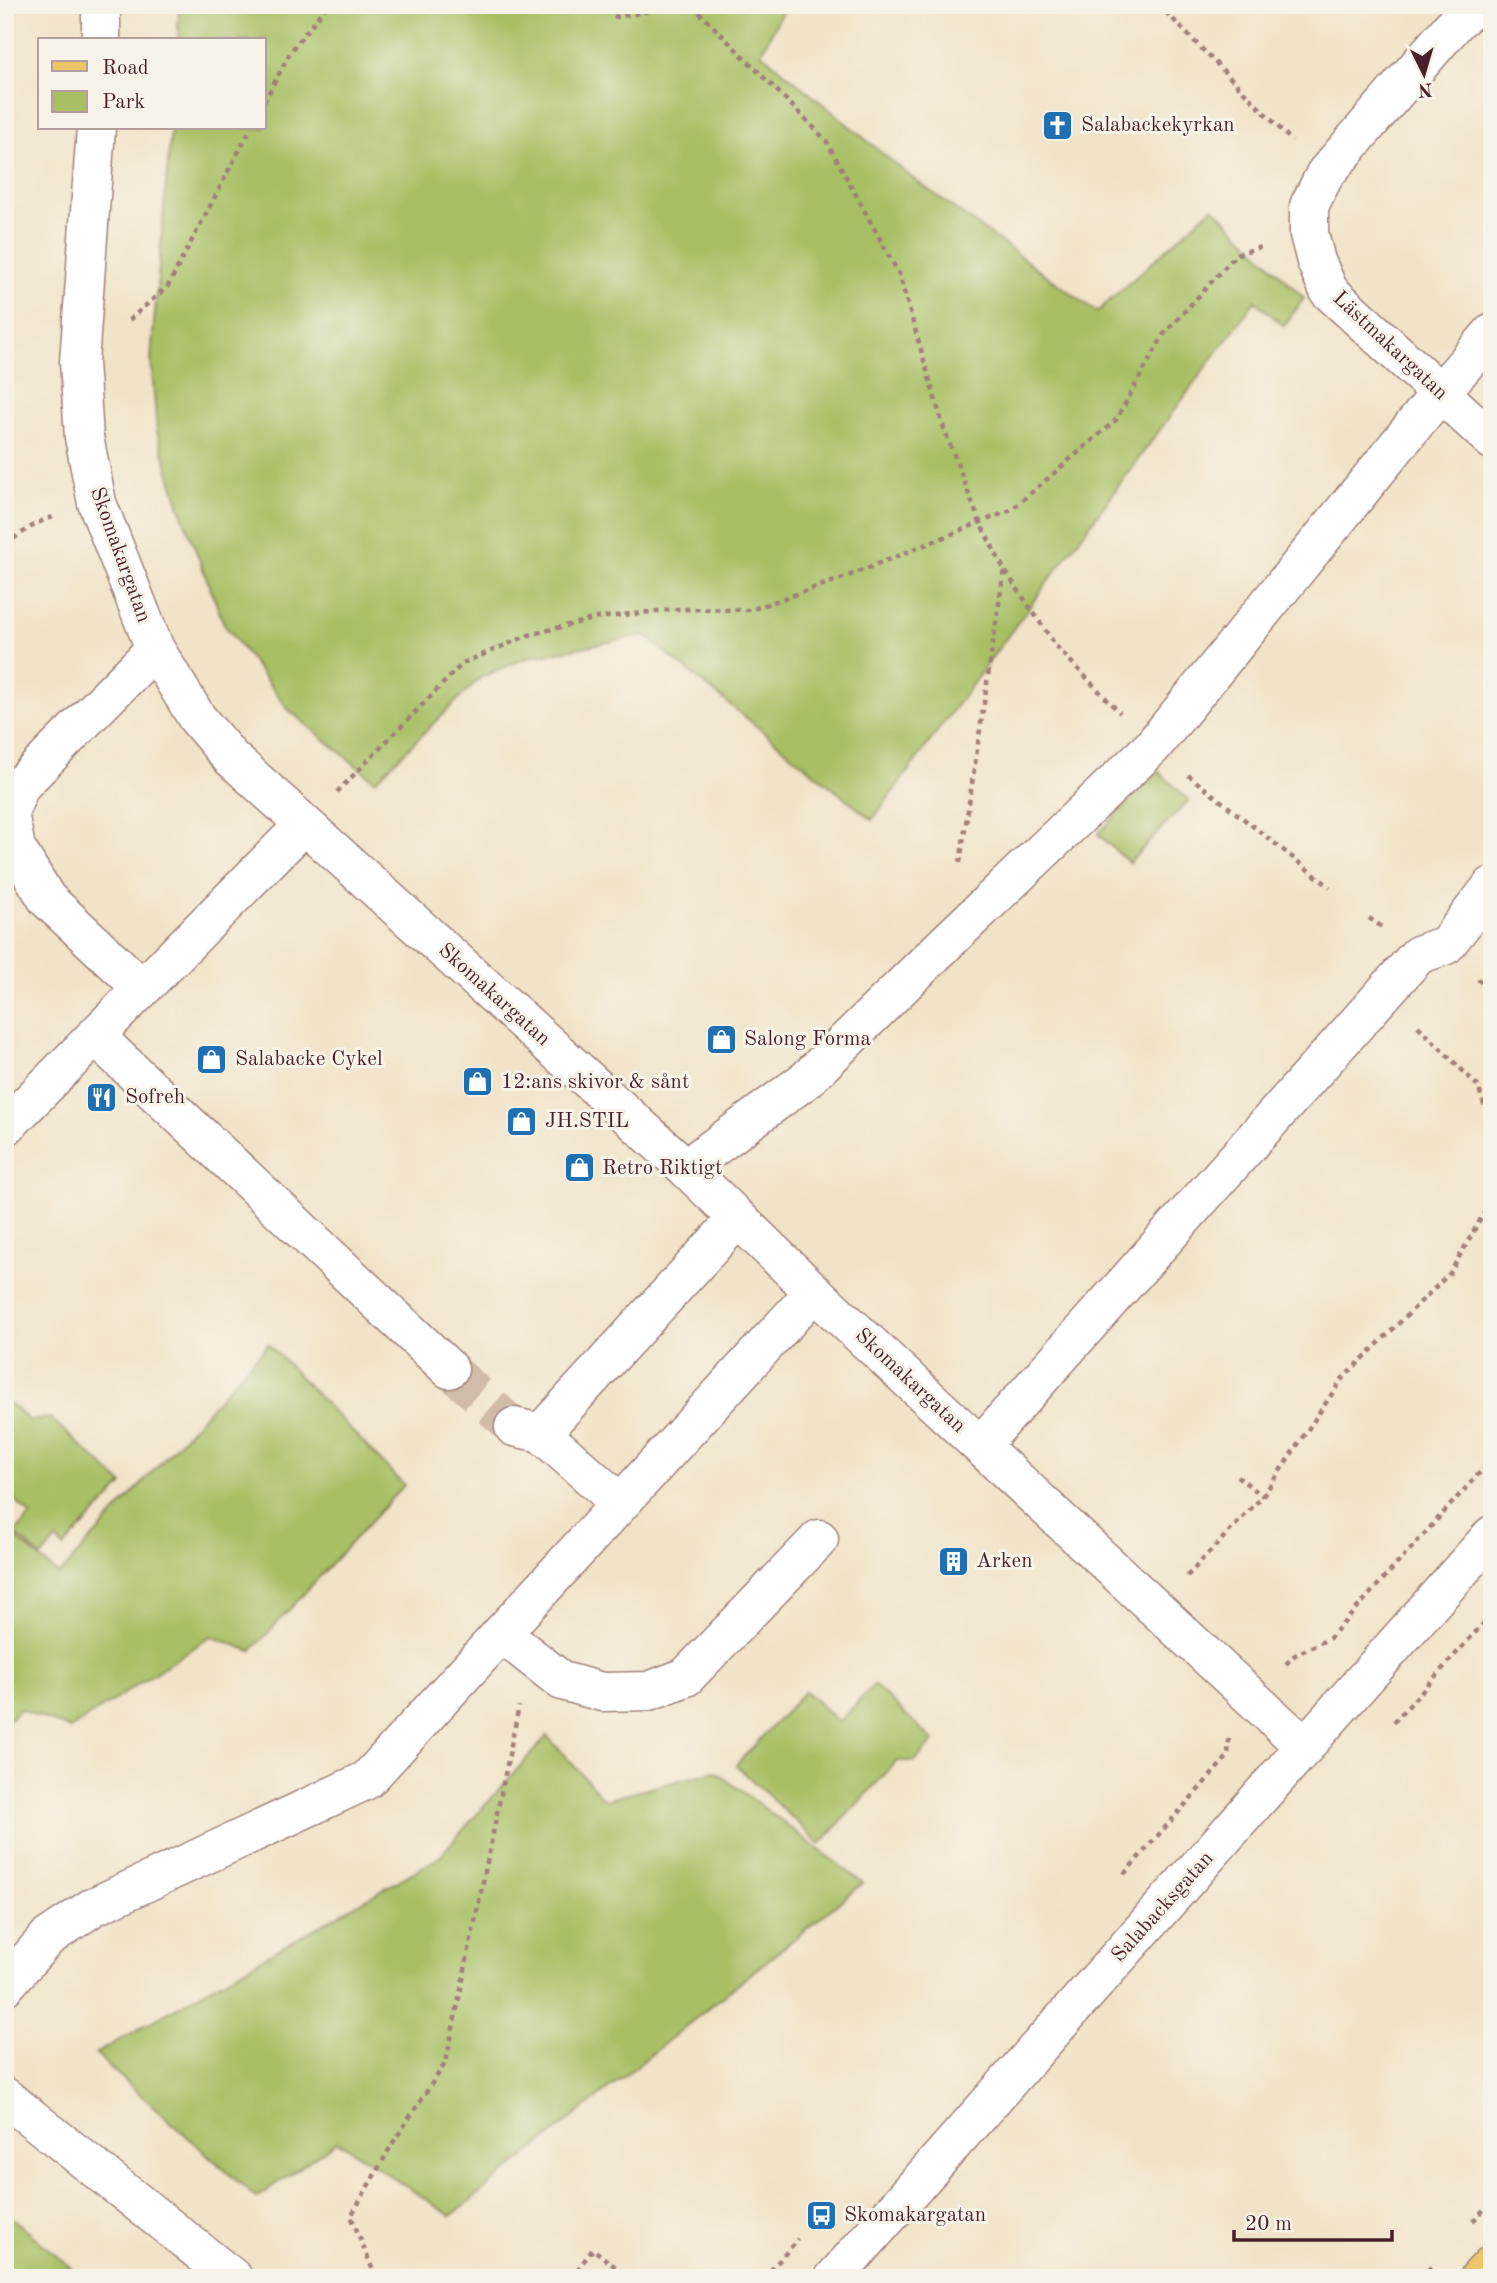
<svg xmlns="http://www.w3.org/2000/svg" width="1497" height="2283" font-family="'Old Standard TT',serif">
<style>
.green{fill:#a8bf64;stroke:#796f48;stroke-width:2}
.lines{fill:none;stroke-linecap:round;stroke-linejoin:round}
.minor-tunnel{stroke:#d0bca8;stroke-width:38;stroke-dasharray:38 19;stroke-linecap:butt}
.minor-casing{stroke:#9e8179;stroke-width:41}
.major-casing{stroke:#9e8179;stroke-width:41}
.path{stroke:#9e8179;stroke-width:4.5;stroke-dasharray:5 5;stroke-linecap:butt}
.minor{stroke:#fff;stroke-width:38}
.major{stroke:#eec569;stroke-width:38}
.labels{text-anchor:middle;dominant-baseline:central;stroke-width:6;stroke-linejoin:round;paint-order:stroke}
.poi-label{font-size:21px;fill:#4a1f2b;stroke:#f7f3e8;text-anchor:start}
.street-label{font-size:21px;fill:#4a1f2b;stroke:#f7f3e8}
</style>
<rect width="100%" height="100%" fill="#f7f3e8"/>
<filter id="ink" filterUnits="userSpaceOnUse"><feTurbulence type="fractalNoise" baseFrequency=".0143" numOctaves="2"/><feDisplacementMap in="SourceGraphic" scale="14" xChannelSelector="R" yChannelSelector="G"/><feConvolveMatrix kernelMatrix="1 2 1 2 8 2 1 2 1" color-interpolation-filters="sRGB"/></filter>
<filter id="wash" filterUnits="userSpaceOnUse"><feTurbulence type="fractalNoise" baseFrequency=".00686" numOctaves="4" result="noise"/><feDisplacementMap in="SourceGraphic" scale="28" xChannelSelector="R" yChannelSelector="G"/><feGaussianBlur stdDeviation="1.57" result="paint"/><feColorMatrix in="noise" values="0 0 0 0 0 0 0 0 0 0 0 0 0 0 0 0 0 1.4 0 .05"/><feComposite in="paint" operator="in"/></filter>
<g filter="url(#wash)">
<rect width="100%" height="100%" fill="#f1e3c7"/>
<path class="green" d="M 179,5 L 786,5 L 761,53 L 911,177 L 1097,312 L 1213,207 L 1304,298 L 1284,326 L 1255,301 L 872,820 L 644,635 L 527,658 L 481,677 L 375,781 L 289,710 L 224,624 L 182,514 L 157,431 L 151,359 L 171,128 L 264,128 L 264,40 L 178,40 Z
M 1158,771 L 1189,800 L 1129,863 L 1098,834 Z
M 268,1344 L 404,1485 L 251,1651 L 211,1636 L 70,1729 L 20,1709 L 5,1723 L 5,1528 L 59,1575 Z
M 9,1403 L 29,1420 L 50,1418 L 123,1484 L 64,1547 L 56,1540 L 41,1557 L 15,1533 L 31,1515 L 15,1500 L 5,1499 L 5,1407 Z
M 874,1685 L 934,1741 L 915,1761 L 897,1761 L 820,1844 L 736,1765 L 805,1691 L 839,1722 Z
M 547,1736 L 605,1800 L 715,1771 L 863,1883 L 451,2216 L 337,2141 L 256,2198 L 95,2054 L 438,1858 Z
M 5,2212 L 83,2278 L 5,2278 Z"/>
</g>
<g filter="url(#ink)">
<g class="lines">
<path class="minor-tunnel" d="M 449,1369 L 514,1427"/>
<defs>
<path id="minor" d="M 101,5 L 101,40
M 1477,5 L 1457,21 L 1325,174 L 1309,206 L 1309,234 L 1316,261 L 1329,291 L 1492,440
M 96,128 L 79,362 L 84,437 L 97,503 L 155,649 L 197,718 L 230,757 L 686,1168 L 814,1292 L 1305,1747
M 142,988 L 47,899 L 16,848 L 9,813 L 20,786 L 155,649
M 95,1036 L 449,1369
M 5,1127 L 304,825
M 686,1168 L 807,1079 L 948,941 L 1152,747 L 1440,393 L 1492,333
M 514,1427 L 541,1433 L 620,1503
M 541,1433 L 738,1218
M 980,1446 L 1418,955 L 1446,945 L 1492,886
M 502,1634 L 562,1681 L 602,1692 L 649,1691 L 686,1677 L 819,1539
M 5,1986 L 47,1938 L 93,1907 L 367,1780 L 814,1292
M 5,2097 L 233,2278
M 834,2278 L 1492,1535"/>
<path id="major" d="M 1479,2278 L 1492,2264"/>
</defs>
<use href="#minor" class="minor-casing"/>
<use href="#major" class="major-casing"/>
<path class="path" d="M 597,5 L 617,17 L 645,12 L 658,5
M 692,5 L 826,140 L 899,274 L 943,426 L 980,523 L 1004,569 L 1056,646 L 1120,713
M 1159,5 L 1292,141
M 264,102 L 291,51 L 327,5
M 129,320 L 168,286 L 251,128
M 5,544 L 37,523 L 53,517
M 1188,775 L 1330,887
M 337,792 L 463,663 L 529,635 L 597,618 L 676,609 L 750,610 L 843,578 L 1011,510 L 1116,420 L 1164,334 L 1237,254 L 1264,246
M 960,863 L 1004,570
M 1369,918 L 1382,927
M 1478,979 L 1492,994
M 1418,1026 L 1478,1086 L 1492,1130
M 1237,1476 L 1263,1496
M 1187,1576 L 1263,1496 L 1342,1379 L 1450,1273 L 1487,1208 L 1492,1179
M 1286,1664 L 1295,1655 L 1330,1638 L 1492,1459
M 1394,1722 L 1492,1614
M 1124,1874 L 1228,1756 L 1229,1739
M 1473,2221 L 1492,2201
M 376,2278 L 351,2216 L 394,2141 L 446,2062 L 519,1706
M 571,2278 L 593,2249 L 629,2278
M 764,2278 L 798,2239
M 1421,2278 L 1434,2263"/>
<use href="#minor" class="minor"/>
<use href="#major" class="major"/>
</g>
</g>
<defs>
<symbol id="church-square" viewBox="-11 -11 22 22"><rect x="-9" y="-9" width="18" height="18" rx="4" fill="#1f6fb2" stroke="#f7f3e8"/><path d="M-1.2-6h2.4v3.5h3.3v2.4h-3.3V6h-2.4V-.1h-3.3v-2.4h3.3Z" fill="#fff"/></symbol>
<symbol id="shop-square" viewBox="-11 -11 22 22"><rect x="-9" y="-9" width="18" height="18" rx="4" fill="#1f6fb2" stroke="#f7f3e8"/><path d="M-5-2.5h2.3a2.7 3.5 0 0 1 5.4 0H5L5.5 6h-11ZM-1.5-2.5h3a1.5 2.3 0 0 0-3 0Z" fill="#fff"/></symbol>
<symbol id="restaurant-square" viewBox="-11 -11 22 22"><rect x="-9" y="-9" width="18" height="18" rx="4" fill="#1f6fb2" stroke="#f7f3e8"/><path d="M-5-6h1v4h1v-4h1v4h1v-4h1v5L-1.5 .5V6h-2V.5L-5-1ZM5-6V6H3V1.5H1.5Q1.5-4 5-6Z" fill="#fff"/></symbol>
<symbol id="building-square" viewBox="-11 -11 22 22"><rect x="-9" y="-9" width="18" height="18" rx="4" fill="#1f6fb2" stroke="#f7f3e8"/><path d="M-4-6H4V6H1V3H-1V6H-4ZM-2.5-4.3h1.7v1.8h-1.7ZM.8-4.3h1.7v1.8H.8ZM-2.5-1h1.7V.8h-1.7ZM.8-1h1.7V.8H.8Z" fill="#fff"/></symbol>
<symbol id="bus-square" viewBox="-11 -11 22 22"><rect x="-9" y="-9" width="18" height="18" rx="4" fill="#1f6fb2" stroke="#f7f3e8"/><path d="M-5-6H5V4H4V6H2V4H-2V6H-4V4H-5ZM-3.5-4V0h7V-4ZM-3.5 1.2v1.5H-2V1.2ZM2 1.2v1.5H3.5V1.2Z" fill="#fff"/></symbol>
</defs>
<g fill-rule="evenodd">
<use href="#church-square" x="1040" y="108" width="35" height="35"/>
<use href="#shop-square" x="704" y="1022" width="35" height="35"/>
<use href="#shop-square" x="194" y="1042" width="35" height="35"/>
<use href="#shop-square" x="460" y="1064" width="35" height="35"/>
<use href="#restaurant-square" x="84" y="1080" width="35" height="35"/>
<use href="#shop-square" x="504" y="1104" width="35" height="35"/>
<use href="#shop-square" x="562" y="1150" width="35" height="35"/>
<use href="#building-square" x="936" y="1544" width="35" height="35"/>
<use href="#bus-square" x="804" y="2198" width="35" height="35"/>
</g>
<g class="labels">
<g class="poi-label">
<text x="1081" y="125">Salabackekyrkan</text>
<text x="744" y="1039">Salong Forma</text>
<text x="235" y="1059">Salabacke Cykel</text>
<text x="501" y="1082">12:ans skivor &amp; sånt</text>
<text x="125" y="1097">Sofreh</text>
<text x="545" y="1121">JH.STIL</text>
<text x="602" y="1168">Retro Riktigt</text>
<text x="976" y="1561">Arken</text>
<text x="844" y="2215">Skomakargatan</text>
</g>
<g class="street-label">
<text transform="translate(1390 346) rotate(43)">Lästmakargatan</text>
<text transform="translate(120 555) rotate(70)">Skomakargatan</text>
<text transform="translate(494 995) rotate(42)">Skomakargatan</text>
<text transform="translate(910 1381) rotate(43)">Skomakargatan</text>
<text transform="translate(1163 1907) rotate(-48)">Salabacksgatan</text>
</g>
</g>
<rect width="1497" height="2283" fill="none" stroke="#f7f3e8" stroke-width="28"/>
<rect x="38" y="38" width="228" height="91" fill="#f7f3e8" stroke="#b29e9c" stroke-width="2"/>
<rect x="52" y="61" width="35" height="10" fill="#eec569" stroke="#b29e9c" stroke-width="2"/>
<text x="102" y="74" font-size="21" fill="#4a1f2b">Road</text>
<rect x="52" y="91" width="35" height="21" fill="#a8bf64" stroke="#b29e9c" stroke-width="2"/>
<text x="102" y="108" font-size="21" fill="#4a1f2b">Park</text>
<g transform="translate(1424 74) rotate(175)" stroke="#f7f3e8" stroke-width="5" paint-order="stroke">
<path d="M0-5L12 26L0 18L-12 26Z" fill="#4a1f2b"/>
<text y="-10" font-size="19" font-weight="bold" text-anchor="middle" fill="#4a1f2b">N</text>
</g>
<path d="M1234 2230v10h158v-10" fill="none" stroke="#4a1f2b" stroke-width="3.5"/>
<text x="1245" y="2230" font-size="21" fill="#4a1f2b" stroke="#f7f3e8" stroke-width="5" paint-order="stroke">20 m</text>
</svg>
